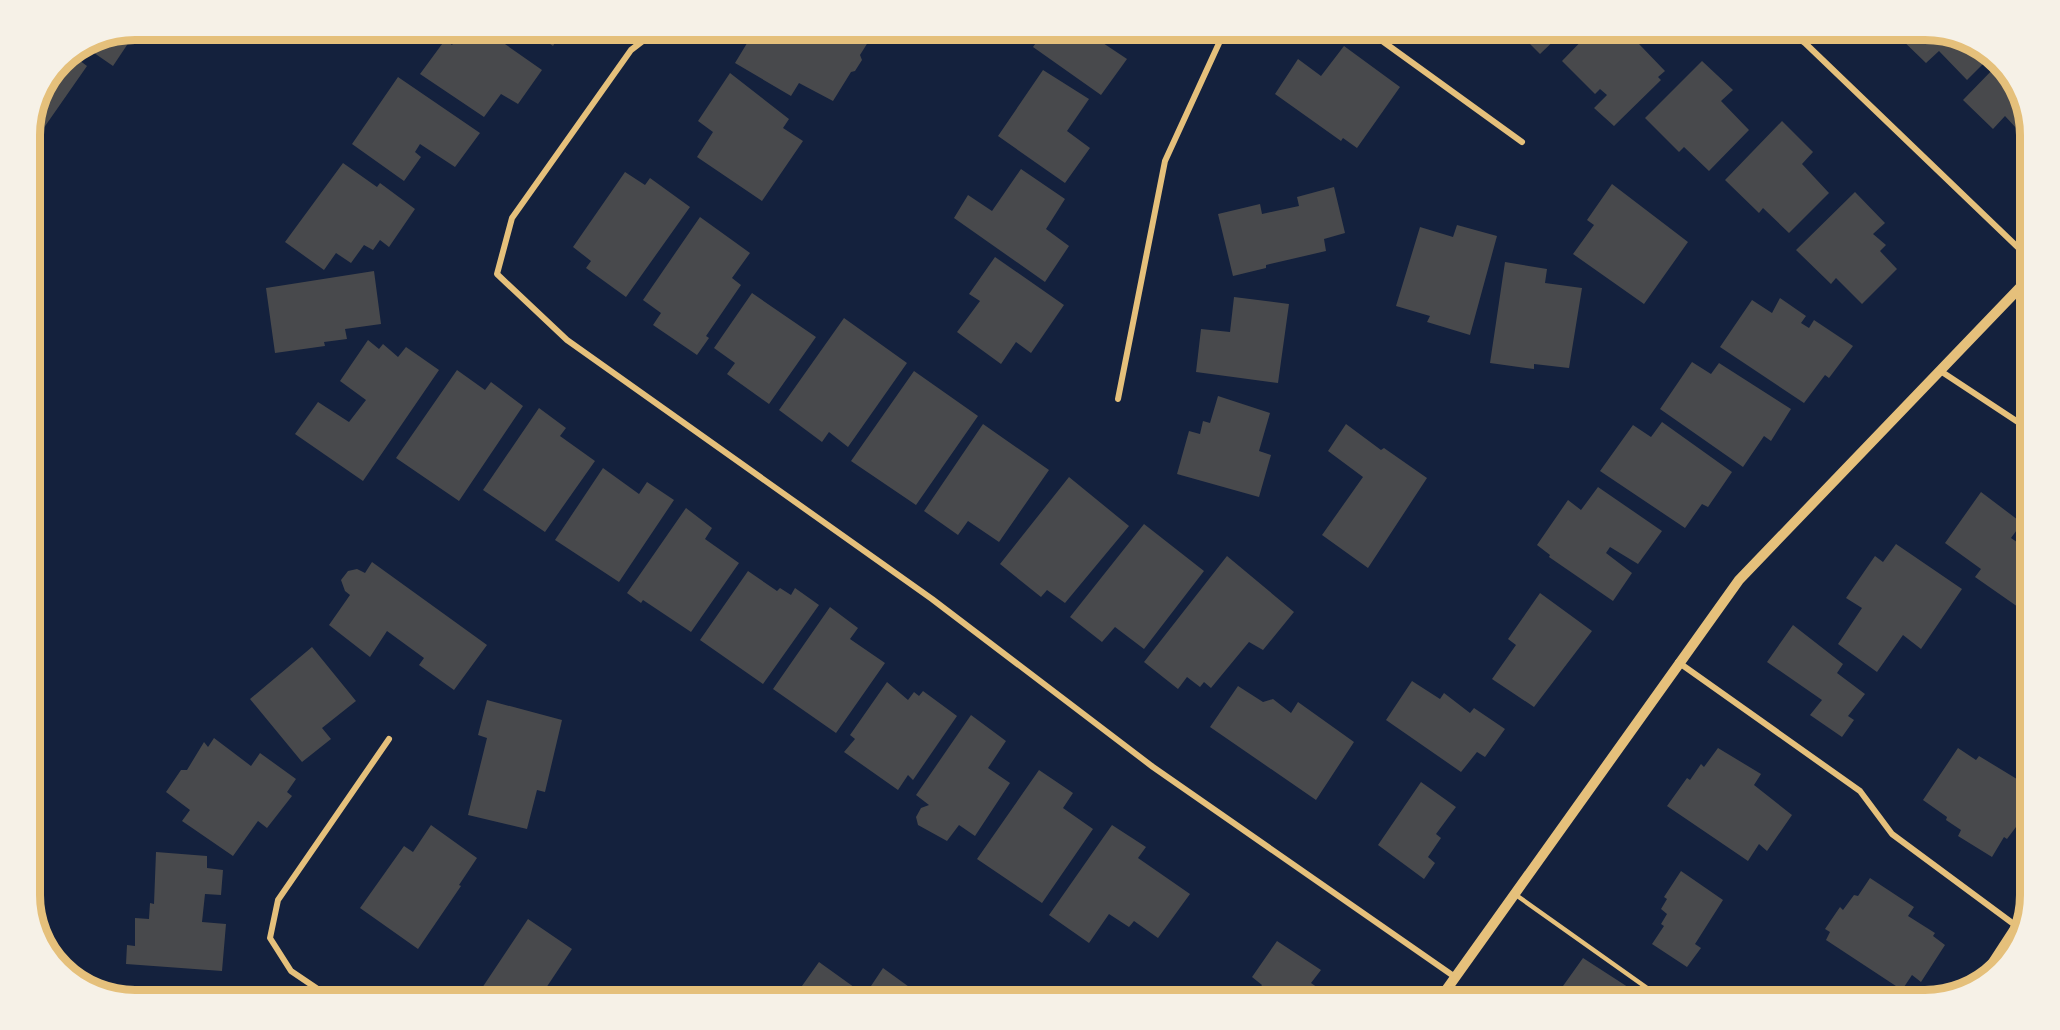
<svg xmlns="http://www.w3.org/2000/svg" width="2060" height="1030" font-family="Jost,sans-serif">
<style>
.building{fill:#48494c}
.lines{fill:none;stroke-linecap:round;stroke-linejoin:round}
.service{stroke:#e5c07b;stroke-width:4.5}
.minor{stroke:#e5c07b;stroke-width:6}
.tertiary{stroke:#e5c07b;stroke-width:10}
.rim{fill:none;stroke:#e5c07b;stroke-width:8}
</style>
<rect width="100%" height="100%" fill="#14213d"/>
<path class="building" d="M 137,30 L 113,66 L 84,46 L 95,38 Z
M 463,30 L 485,30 L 542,70 L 518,104 L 501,94 L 484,117 L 420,74 L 445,40 L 452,45 Z
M 530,30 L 563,30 L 553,46 Z
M 755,30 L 855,30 L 870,39 L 860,55 L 862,60 L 855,71 L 851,72 L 833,101 L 799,83 L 791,96 L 735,63 Z
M 1045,30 L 1112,30 L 1103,43 L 1127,59 L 1101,95 L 1033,47 Z
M 1505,30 L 1565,30 L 1540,54 L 1516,30 L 1510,35 Z
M 1592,30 L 1646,30 L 1650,34 L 1639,44 L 1665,71 L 1658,77 L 1661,80 L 1614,126 L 1594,108 L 1607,95 L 1600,89 L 1595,94 L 1562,61 Z
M 1900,30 L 1925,30 L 1971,41 L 1990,57 L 1967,80 L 1939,51 L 1926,63 L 1896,34 Z
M 1344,46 L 1400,87 L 1357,148 L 1343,138 L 1341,141 L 1275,94 L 1298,59 L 1321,76 Z
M 71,54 L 87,66 L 34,142 L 30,140 L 30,129 L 61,61 Z
M 1702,61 L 1733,90 L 1721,101 L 1749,130 L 1709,171 L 1684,147 L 1679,152 L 1645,118 Z
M 1998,64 L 2012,77 L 2030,130 L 2023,123 L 2017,129 L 2005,116 L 1993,129 L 1963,100 Z
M 1043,70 L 1089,99 L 1067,131 L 1090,148 L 1065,183 L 998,136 Z
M 730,73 L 789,119 L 783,128 L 803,141 L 762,201 L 697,157 L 713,132 L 698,121 Z
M 398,77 L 480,133 L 455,167 L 420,144 L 415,152 L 421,157 L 404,181 L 352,144 Z
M 1782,121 L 1813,152 L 1802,164 L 1829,193 L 1789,233 L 1763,208 L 1759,213 L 1725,180 Z
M 343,163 L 377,187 L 380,183 L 415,209 L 389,247 L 380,240 L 373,250 L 364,245 L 351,263 L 336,253 L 324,270 L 285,242 Z
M 1021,169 L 1065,199 L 1046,229 L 1069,246 L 1045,282 L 954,218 L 968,195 L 992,211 Z
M 625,172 L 645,185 L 650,178 L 690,207 L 626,297 L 586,268 L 591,261 L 573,247 Z
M 1612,184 L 1688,242 L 1644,304 L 1573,254 L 1594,225 L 1587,220 Z
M 1334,187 L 1345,233 L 1324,239 L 1326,251 L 1266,265 L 1266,268 L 1233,276 L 1218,214 L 1260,204 L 1262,214 L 1299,206 L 1297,197 Z
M 1855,192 L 1885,223 L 1873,234 L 1886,245 L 1880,251 L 1897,269 L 1862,304 L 1836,278 L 1831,284 L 1796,250 Z
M 700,217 L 750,253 L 732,278 L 741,285 L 706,336 L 709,338 L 697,355 L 653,325 L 661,313 L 643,300 Z
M 1457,225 L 1497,236 L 1470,335 L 1427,322 L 1430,316 L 1396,306 L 1420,227 L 1453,237 Z
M 995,257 L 1064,305 L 1031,353 L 1016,342 L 1001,364 L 957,332 L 980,301 L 969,294 Z
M 1505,262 L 1547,269 L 1545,283 L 1582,288 L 1569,368 L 1534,364 L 1534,369 L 1490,363 Z
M 374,271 L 381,324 L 345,329 L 347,339 L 324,342 L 325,346 L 275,353 L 266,288 Z
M 752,293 L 816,337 L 769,404 L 727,374 L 735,363 L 714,348 Z
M 1234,297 L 1289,304 L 1278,383 L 1196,372 L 1201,329 L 1230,332 Z
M 1780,298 L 1806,316 L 1801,323 L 1809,328 L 1814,320 L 1853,346 L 1829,378 L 1825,375 L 1804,403 L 1720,347 L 1752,300 L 1772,313 Z
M 844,318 L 907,363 L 848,447 L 829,432 L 822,442 L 779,410 Z
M 368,340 L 379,349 L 383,344 L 398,357 L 406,347 L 439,370 L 363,481 L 295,434 L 318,402 L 349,422 L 366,400 L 340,381 Z
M 1692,362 L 1711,374 L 1719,363 L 1791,409 L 1771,441 L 1764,436 L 1743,467 L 1660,409 Z
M 457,370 L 485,390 L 491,382 L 523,406 L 459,501 L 396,458 Z
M 914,371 L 978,416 L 916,505 L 851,461 Z
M 1218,396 L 1270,413 L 1259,451 L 1271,455 L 1259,497 L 1177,474 L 1189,431 L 1200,434 L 1203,421 L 1210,423 Z
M 539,408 L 566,428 L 560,436 L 595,461 L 545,532 L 483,490 Z
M 1662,422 L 1732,472 L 1708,507 L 1702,504 L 1685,528 L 1600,471 L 1633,425 L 1651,437 Z
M 983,424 L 1049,470 L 999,542 L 968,521 L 958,535 L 924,511 Z
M 1346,424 L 1381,450 L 1384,448 L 1427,478 L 1368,568 L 1322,535 L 1363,477 L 1328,451 Z
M 603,468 L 639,494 L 647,482 L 674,500 L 619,582 L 555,540 Z
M 1069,477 L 1129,526 L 1065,603 L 1047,590 L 1041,597 L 1000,564 Z
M 1598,487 L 1662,531 L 1638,564 L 1610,547 L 1606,553 L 1632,573 L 1613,601 L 1549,557 L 1550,555 L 1537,545 L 1568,500 L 1581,510 Z
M 1981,492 L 2022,523 L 2011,538 L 2030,551 L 2030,561 L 2025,568 L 2030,572 L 2030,592 L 2018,607 L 1975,577 L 1981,569 L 1945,543 Z
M 2030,496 L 2030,520 L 2019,513 Z
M 686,508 L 712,528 L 705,539 L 739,563 L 691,632 L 643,600 L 641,603 L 627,593 Z
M 1144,524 L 1204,571 L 1144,649 L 1115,627 L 1102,642 L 1070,617 Z
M 1896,544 L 1962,589 L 1921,649 L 1903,635 L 1877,672 L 1838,644 L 1862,608 L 1846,598 L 1875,556 L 1883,562 Z
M 1227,556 L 1294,612 L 1263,650 L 1249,642 L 1211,688 L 1204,682 L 1200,687 L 1187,677 L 1178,689 L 1144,662 Z
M 372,562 L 487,645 L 454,690 L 419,665 L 424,658 L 387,631 L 370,657 L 329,625 L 350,595 L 345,591 L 341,580 L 348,571 L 357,569 L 365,573 Z
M 748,571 L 777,591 L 780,588 L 791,595 L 795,588 L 819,605 L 763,684 L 700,640 Z
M 1540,593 L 1592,631 L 1534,707 L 1492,679 L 1516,645 L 1508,639 Z
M 830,607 L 858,628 L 850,639 L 885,663 L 836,733 L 773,689 Z
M 1793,625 L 1843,664 L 1837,673 L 1865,694 L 1848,716 L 1854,720 L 1842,737 L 1810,715 L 1822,700 L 1767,662 Z
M 312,647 L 356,701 L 322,728 L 331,739 L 302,762 L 250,699 Z
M 1412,681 L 1440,699 L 1444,693 L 1470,713 L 1474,708 L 1505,729 L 1485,757 L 1477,752 L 1461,772 L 1386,720 Z
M 887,682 L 908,700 L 914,692 L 919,696 L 923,691 L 957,716 L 913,780 L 908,775 L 898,790 L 844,752 L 855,739 L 850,735 Z
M 1238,686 L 1263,702 L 1273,699 L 1291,713 L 1298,702 L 1354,742 L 1316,800 L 1210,727 Z
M 487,700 L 562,720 L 545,792 L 537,790 L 527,829 L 468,815 L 487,738 L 478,735 Z
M 971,715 L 1006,741 L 988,768 L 1010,783 L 975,836 L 959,825 L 947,841 L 918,825 L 916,817 L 921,808 L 929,805 L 916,795 Z
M 214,738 L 251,766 L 260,753 L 296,779 L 287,792 L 292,796 L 267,828 L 258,821 L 233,856 L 182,821 L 190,810 L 166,792 L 181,770 L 187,770 L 204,742 L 208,747 Z
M 1718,748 L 1761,774 L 1754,785 L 1792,815 L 1767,851 L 1759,844 L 1748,861 L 1667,806 L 1687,778 L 1690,780 L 1701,764 L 1704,767 Z
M 1958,748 L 1976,760 L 1979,756 L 2030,787 L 2030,831 L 2019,823 L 2007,839 L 2004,837 L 1992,857 L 1958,836 L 1961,830 L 1946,820 L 1947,817 L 1923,800 Z
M 1039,770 L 1073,793 L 1063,808 L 1093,829 L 1042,903 L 977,859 Z
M 1421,782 L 1456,807 L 1436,834 L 1441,838 L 1428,857 L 1435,863 L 1424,879 L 1378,845 Z
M 431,825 L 477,858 L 459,885 L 461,886 L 418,949 L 360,908 L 404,846 L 413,852 Z
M 1112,825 L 1146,847 L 1138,858 L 1190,894 L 1158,938 L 1134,921 L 1129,927 L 1109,914 L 1089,943 L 1049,915 Z
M 156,852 L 207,856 L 207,868 L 223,870 L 221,895 L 205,894 L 202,922 L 226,924 L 222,971 L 126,964 L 127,945 L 135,946 L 135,918 L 149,919 L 150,903 L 154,904 Z
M 1681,871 L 1723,900 L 1695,944 L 1701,948 L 1687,967 L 1652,944 L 1664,926 L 1661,924 L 1667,914 L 1661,909 L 1667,899 L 1664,897 Z
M 1870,878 L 1914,907 L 1908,916 L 1935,933 L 1933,936 L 1945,945 L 1921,982 L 1912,975 L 1902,990 L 1826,940 L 1830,932 L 1825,929 L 1840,907 L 1843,910 L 1854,895 L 1858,896 Z
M 528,919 L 572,949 L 538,1000 L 474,1000 Z
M 1277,941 L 1321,970 L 1311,983 L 1325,993 L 1320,1000 L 1251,1000 L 1262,985 L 1252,977 Z
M 1583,958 L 1648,1000 L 1553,1000 Z
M 819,962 L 865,995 L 883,968 L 923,997 L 921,1000 L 792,1000 Z"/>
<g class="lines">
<path class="service" d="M 1516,895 L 1664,1000"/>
<path class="minor" d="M 657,30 L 631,50 L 512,218 L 497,274 L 567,340 L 932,599 L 1153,767 L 1455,977
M 1367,30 L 1522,142
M 1787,30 L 1805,43 L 2030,259
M 1939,370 L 2030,430
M 1118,399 L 1165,161 L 1220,41 L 1230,30
M 1678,662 L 1860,791 L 1892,834 L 2015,925 L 1976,985
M 334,1000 L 291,971 L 270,938 L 278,900 L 389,739"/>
<path class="tertiary" d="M 1439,1000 L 1739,580 L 2030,277"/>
</g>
<path d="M0 0H2060V1030H0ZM135 40H1925A95 95 0 0 1 2020 135V895A95 95 0 0 1 1925 990H135A95 95 0 0 1 40 895V135A95 95 0 0 1 135 40Z" fill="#f6f1e7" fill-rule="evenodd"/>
<path class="rim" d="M135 40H1925A95 95 0 0 1 2020 135V895A95 95 0 0 1 1925 990H135A95 95 0 0 1 40 895V135A95 95 0 0 1 135 40Z"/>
</svg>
